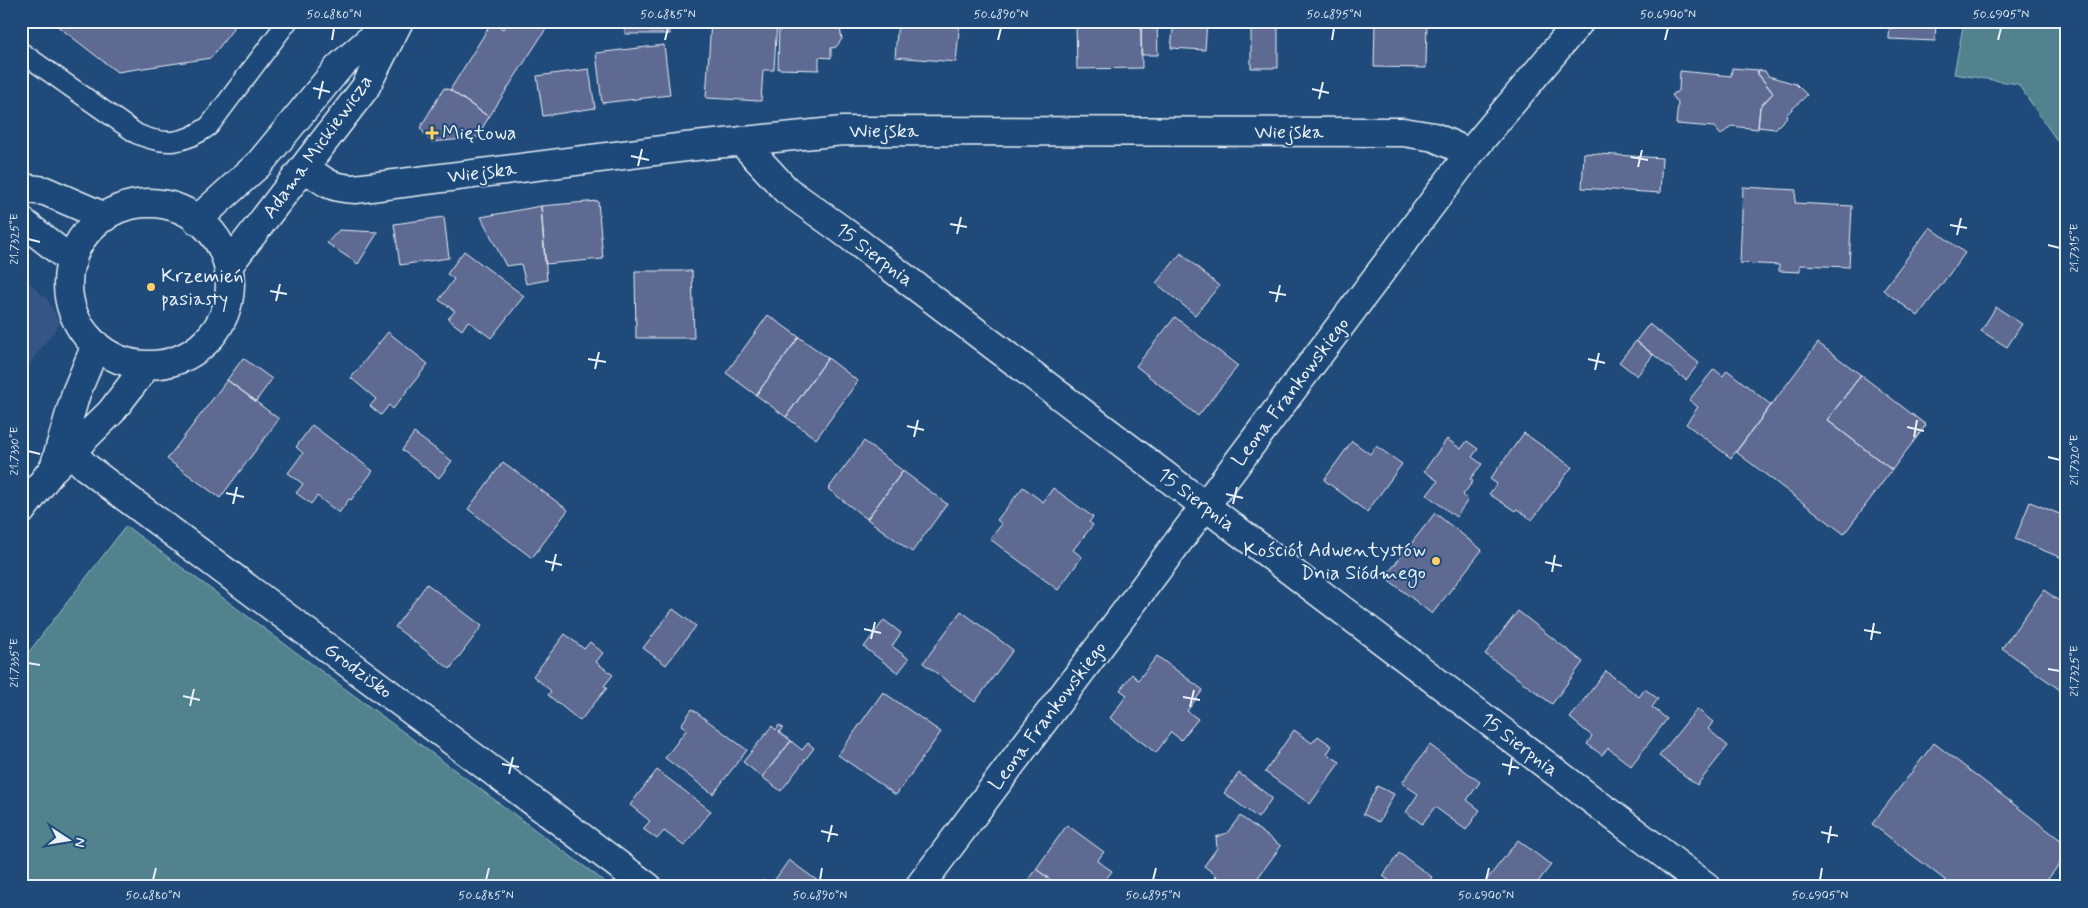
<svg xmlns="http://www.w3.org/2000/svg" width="2088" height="908" font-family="Mynerve,sans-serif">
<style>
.built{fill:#365784}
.green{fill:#51828d;stroke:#9cbac2}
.building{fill:#5f6a93;stroke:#e8f1f8}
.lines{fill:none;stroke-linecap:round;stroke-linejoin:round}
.lane-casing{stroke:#e8f1f8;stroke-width:22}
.street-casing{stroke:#e8f1f8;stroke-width:31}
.secondary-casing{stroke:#e8f1f8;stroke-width:31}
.lane{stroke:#1f4a7a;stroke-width:19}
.street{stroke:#1f4a7a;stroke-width:28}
.secondary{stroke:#1f4a7a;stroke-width:28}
.ticks{fill:none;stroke:#e8f1f8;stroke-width:2}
.poi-dot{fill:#ffd166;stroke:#1f4a7a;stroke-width:2}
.labels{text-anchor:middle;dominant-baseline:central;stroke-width:4;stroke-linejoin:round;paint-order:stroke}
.street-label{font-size:20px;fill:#e8f1f8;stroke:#1f4a7a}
.poi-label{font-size:20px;fill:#e8f1f8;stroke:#1f4a7a;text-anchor:start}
.neatline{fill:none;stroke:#e8f1f8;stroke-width:2}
.ticks-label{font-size:12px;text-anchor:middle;fill:#e8f1f8}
</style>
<rect width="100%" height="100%" fill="#1f4a7a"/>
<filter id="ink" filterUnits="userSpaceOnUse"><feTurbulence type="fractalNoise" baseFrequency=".02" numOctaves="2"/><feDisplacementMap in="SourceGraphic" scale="10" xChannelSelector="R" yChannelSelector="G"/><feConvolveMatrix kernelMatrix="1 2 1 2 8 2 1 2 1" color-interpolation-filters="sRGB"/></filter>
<g filter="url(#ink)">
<path class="built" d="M 21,276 L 47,299 L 60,323 L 21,375 Z"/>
<path class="green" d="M 1964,21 L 2067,21 L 2067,143 L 2058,142 L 2018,84 L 1954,74 Z
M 126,526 L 612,887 L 21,887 L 21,662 Z"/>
<path class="building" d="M 51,21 L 239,21 L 211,58 L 117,72 Z
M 508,21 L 551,21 L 489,117 L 450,90 L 492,22 L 503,29 Z
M 625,21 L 670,21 L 670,34 L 625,34 Z
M 711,21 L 777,21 L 774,70 L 763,70 L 761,101 L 706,98 Z
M 779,21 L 832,21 L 832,23 L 840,29 L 842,39 L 836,47 L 831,48 L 831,58 L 819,57 L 819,70 L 778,69 Z
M 898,21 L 960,21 L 956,62 L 895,57 Z
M 1076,21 L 1141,21 L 1142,68 L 1077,69 Z
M 1141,21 L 1157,21 L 1158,55 L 1141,55 Z
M 1174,21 L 1207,21 L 1205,50 L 1171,48 Z
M 1251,21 L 1278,21 L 1278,68 L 1251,68 Z
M 1375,21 L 1427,21 L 1426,68 L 1374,67 Z
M 1890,21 L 1936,21 L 1935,41 L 1889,39 Z
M 664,45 L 670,95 L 602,103 L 596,53 Z
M 1732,68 L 1758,70 L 1758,74 L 1773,93 L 1760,107 L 1758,129 L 1731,126 L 1721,135 L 1714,127 L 1676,124 L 1678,103 L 1672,95 L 1679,90 L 1680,71 L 1731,76 Z
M 589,69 L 595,108 L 543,116 L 537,76 Z
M 1758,70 L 1765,71 L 1768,76 L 1796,84 L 1807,95 L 1786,115 L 1787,117 L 1775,129 L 1758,127 L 1760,107 L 1773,93 L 1758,74 Z
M 444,88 L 450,90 L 489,117 L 476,138 L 431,142 L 420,128 Z
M 1584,153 L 1662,158 L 1660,193 L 1582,188 Z
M 1743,187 L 1796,190 L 1795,203 L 1852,206 L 1849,267 L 1800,265 L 1800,272 L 1779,271 L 1779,265 L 1740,263 Z
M 598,201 L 603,259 L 545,264 L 541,206 Z
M 541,206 L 547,280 L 526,284 L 521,264 L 506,266 L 481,217 Z
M 444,217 L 449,258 L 400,265 L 394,224 Z
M 1930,227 L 1965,253 L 1918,316 L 1883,290 Z
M 339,230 L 378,232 L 358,264 L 327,243 Z
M 464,251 L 524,296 L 491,338 L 468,321 L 462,330 L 448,319 L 455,311 L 439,300 L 454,279 L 447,274 Z
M 1181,253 L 1219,286 L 1195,315 L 1156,283 Z
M 635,271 L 692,271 L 694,338 L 636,338 Z
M 1996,307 L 2022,324 L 2007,347 L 1981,331 Z
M 768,315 L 799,337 L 756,395 L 726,373 Z
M 1175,317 L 1238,366 L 1198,416 L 1136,366 Z
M 1649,324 L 1699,363 L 1686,380 L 1636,341 Z
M 388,332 L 428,364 L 393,409 L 389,405 L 381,415 L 370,406 L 376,399 L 351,378 Z
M 799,337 L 828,358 L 786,417 L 756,395 Z
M 1636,341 L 1653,355 L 1637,376 L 1619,362 Z
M 1818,343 L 1861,375 L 1827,420 L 1892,470 L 1844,534 L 1736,452 Z
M 243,358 L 272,379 L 256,401 L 227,380 Z
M 828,358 L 858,381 L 816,439 L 786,417 Z
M 1714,369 L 1723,376 L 1727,370 L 1771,405 L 1731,458 L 1686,424 L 1698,407 L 1689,400 Z
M 1861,375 L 1926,425 L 1892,470 L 1827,420 Z
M 227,380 L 279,419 L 220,498 L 167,459 Z
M 312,425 L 373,471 L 351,500 L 349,499 L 339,513 L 317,496 L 311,504 L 296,493 L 303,484 L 288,473 L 303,453 L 296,447 Z
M 414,433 L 452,461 L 439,478 L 402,450 Z
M 1524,433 L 1572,467 L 1532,520 L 1517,509 L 1515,511 L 1489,494 L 1497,484 L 1490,479 Z
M 1447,439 L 1461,449 L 1467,441 L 1478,449 L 1472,457 L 1482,464 L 1470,479 L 1473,481 L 1463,495 L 1468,500 L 1456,517 L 1427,495 L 1438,481 L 1424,471 Z
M 864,441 L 903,471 L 867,519 L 828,489 Z
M 1352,441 L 1370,454 L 1376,446 L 1402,464 L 1367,512 L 1324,480 Z
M 503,462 L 568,510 L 532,558 L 468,509 Z
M 903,471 L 947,504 L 912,552 L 867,519 Z
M 1023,487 L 1043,502 L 1053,488 L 1093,517 L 1089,522 L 1093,525 L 1073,550 L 1082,557 L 1058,590 L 990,539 L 1002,524 L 997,520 Z
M 2030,502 L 2067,517 L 2067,560 L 2015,539 Z
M 1435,513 L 1482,550 L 1432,614 L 1385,577 Z
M 427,584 L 482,626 L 450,669 L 395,627 Z
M 2044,590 L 2067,607 L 2067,695 L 2002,648 Z
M 673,609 L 696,626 L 666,665 L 643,648 Z
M 961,611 L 1013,650 L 975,702 L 923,663 Z
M 1518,611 L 1583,662 L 1552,704 L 1485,654 Z
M 884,620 L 901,633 L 892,646 L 909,659 L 898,673 L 864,647 Z
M 565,634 L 584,649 L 590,642 L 603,653 L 596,662 L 613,675 L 604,686 L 607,688 L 580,721 L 548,695 L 551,691 L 533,676 Z
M 1157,656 L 1203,690 L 1187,711 L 1198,719 L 1181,740 L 1171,732 L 1156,753 L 1110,718 L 1127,695 L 1120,690 L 1132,674 L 1138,680 Z
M 1606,671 L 1639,697 L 1645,689 L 1658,699 L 1652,707 L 1667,719 L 1631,766 L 1608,748 L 1602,755 L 1587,744 L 1592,736 L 1570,718 Z
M 883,692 L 941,732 L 896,795 L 838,755 Z
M 692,709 L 747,750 L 713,794 L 665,758 L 687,729 L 681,725 Z
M 1697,709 L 1713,722 L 1708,729 L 1728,746 L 1697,785 L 1659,756 Z
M 779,725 L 783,728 L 779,732 L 791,741 L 762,777 L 743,762 L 772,726 L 776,730 Z
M 1294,730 L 1312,743 L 1318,736 L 1332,746 L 1327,754 L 1340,762 L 1310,804 L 1265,772 Z
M 791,741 L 802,750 L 808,743 L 814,748 L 781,791 L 762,777 Z
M 1934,743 L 2067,845 L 2067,854 L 2042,887 L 1954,887 L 1872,824 Z
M 1430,745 L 1480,782 L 1467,800 L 1480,810 L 1466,830 L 1435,807 L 1422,824 L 1406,812 L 1418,794 L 1402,783 Z
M 657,770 L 711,811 L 684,846 L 664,831 L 657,839 L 643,829 L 650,821 L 630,805 Z
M 1239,773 L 1272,798 L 1258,818 L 1224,793 Z
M 1377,786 L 1394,794 L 1379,822 L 1363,814 Z
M 1240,816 L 1281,846 L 1251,887 L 1225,887 L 1214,879 L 1217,876 L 1204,866 L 1217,848 L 1216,837 L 1227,833 Z
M 1067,825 L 1104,852 L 1097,861 L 1112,871 L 1100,887 L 1060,887 L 1036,869 Z
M 1518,840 L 1551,865 L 1534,887 L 1492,887 L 1485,882 Z
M 1399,853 L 1432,877 L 1425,887 L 1398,887 L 1383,876 Z
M 789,860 L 826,887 L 758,887 L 763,880 L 771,885 Z
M 1036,869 L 1060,887 L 1022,887 Z"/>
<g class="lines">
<defs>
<path id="lane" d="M 21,52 L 137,134 C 165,146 184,144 209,126 L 288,21"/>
<path id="street" d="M 741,141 L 786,190 L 839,228 L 1707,887
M 305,167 C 324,182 330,188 355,189 L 686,147 L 843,131 L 1403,132 L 1434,137 L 1470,153
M 919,887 L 1470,153 L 1580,21"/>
<path id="secondary" d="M 21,188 L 45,191 L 105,217
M68 284a81 81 0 1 1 162 0a81 81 0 1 1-162 0Z
M 21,220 L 25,224 L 72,261
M 197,220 L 259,164 L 339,67 L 391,21
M 228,266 L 365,88 L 399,21
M 71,452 L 86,467 L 120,493 L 648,887
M 54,468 L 76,393 L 96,345
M 21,511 L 53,469 L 111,412 L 147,365"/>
</defs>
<use href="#lane" class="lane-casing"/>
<use href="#street" class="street-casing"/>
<use href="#secondary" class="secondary-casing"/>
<use href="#lane" class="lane"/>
<use href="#street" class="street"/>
<use href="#secondary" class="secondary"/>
</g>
</g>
<path class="ticks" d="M 332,40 L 334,28M 665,40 L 668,28M 998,40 L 1001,28M 1332,40 L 1334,28M 1665,40 L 1668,28M 1998,40 L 2001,28M 313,88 L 330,92M 1312,89 L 1329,93M 319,99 L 323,81M 1319,99 L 1323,82M 631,156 L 649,160M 1631,157 L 1648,160M 638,166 L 642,149M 1638,167 L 1642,150M 950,224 L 967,227M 1950,225 L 1967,228M 957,234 L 961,217M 1957,235 L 1961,218M 28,239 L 40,242M 2048,245 L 2060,248M 270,291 L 287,294M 1269,292 L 1286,295M 276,301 L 280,284M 1276,302 L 1280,285M 588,359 L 606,362M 1588,359 L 1605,363M 595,369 L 599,352M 1595,370 L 1599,353M 907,426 L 924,430M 1907,427 L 1924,431M 914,437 L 918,420M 1914,437 L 1917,420M 28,451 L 40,454M 2048,457 L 2060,460M 226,493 L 244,497M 1226,494 L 1243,498M 233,504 L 237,487M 1233,504 L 1237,487M 545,561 L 562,565M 1545,562 L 1562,566M 552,571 L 556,554M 1552,572 L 1555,555M 864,629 L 881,633M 1864,630 L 1881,633M 871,639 L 875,622M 1871,640 L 1874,623M 28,663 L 40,665M 2048,669 L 2060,671M 183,696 L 200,700M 1183,697 L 1200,700M 190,706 L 194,689M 1190,707 L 1194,690M 502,764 L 519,767M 1502,764 L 1519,768M 509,774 L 513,757M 1509,775 L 1512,758M 821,831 L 838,835M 1821,832 L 1838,836M 828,842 L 832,825M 1828,843 L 1831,826M 153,880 L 156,868M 486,880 L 489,868M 820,880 L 822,868M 1153,880 L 1156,868M 1486,880 L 1489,868M 1820,880 L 1822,868"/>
<g class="poi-dot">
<path d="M429.5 125.5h5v5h5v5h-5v5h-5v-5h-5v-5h5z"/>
<circle cx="151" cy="287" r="5"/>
<circle cx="1436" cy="561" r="5"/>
</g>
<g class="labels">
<g class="street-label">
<text x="884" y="131">Wiejska</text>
<text x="1289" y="132">Wiejska</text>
<text transform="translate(318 147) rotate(-54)">Adama Mickiewicza</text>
<text transform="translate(482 173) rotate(-7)">Wiejska</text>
<text transform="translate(874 255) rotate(37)">15 Sierpnia</text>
<text transform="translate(1291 392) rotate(-53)">Leona Frankowskiego</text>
<text transform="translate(1196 500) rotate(37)">15 Sierpnia</text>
<text transform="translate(358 671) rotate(37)">Grodzisko</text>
<text transform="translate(1048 716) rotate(-53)">Leona Frankowskiego</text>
<text transform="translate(1519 745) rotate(37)">15 Sierpnia</text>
</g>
<g class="poi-label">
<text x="442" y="133">Miętowa</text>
<text x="161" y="276">Krzemień<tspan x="161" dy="23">pasiasty</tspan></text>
<text x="1426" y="550" text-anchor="end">Kościół Adwentystów<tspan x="1426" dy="23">Dnia Siódmego</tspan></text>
</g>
</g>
<rect width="2088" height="908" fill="none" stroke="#1f4a7a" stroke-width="55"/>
<g transform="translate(68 840) rotate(102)" stroke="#1f4a7a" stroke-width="4" paint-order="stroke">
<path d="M0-4L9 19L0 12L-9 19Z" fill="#e8f1f8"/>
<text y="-8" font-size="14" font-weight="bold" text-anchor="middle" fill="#e8f1f8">N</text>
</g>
<rect x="28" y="28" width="2032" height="852" class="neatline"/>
<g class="ticks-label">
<text x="334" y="18">50.6880°N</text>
<text x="668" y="18">50.6885°N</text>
<text x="1001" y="18">50.6890°N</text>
<text x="1334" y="18">50.6895°N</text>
<text x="1668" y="18">50.6900°N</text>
<text x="2001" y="18">50.6905°N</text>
<text transform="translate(14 239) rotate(-90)" y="4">21.7325°E</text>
<text transform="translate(2074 248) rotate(-90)" y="4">21.7315°E</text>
<text transform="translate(14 451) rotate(-90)" y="4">21.7330°E</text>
<text transform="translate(2074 460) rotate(-90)" y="4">21.7320°E</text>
<text transform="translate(14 663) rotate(-90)" y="4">21.7335°E</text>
<text transform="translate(2074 671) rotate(-90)" y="4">21.7325°E</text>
<text x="153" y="899">50.6880°N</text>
<text x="486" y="899">50.6885°N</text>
<text x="820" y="899">50.6890°N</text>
<text x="1153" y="899">50.6895°N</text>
<text x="1486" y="899">50.6900°N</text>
<text x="1820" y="899">50.6905°N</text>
</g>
</svg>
